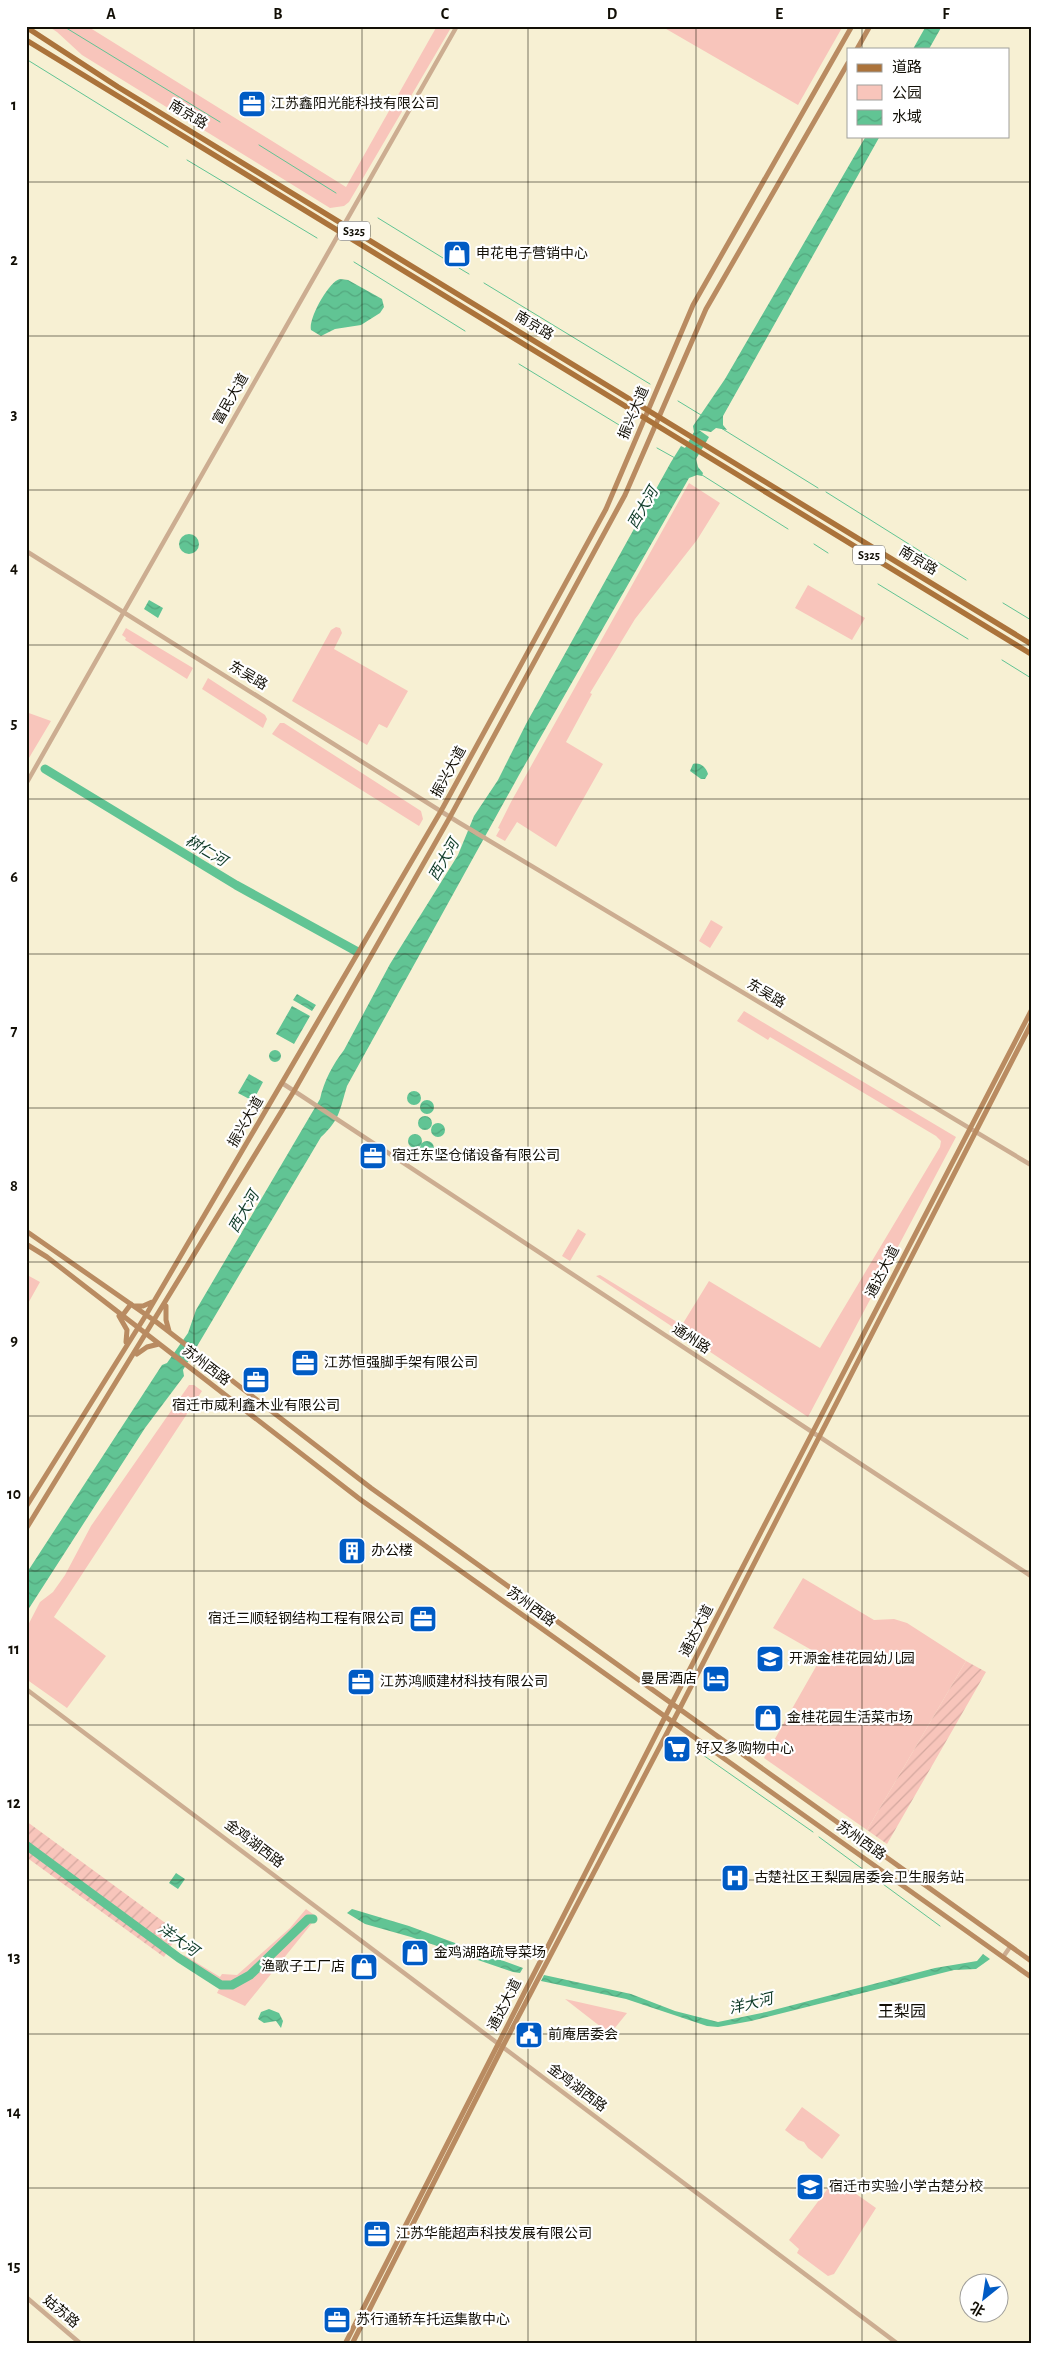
<svg xmlns="http://www.w3.org/2000/svg" width="1057" height="2370" viewBox="0 0 1057 2370" font-family="'Alegreya Sans','Noto Sans SC',sans-serif">
<style>
.green{fill:#f8c5bb}
.garden{fill:url(#garden-furrows)}
.water{fill:url(#water-waves)}
.lines{fill:none;stroke-linecap:round;stroke-linejoin:round}
.stream{stroke:#61c494;stroke-width:1}
.river{stroke:#61c494;stroke-width:9}
.tertiary{stroke:#ccad91;stroke-width:4.5}
.secondary{stroke:#b98b61;stroke-width:5}
.primary{stroke:#ab733b;stroke-width:5.5}
.grid{fill:none;stroke:#120f06;stroke-width:1;stroke-opacity:0.55}
.labels{text-anchor:middle;dominant-baseline:central;stroke-width:4.5;stroke-linejoin:round;paint-order:stroke}
.shield{fill:#fff;stroke:#595751;stroke-width:1}
.shield-label{font-size:12px;font-weight:bold;fill:#120f06}
.poi-label{font-size:14px;fill:#120f06;stroke:#fff;text-anchor:start}
.street-label{font-size:14px;fill:#120f06;stroke:#fff}
.water-label{font-size:15px;font-style:italic;fill:#0e3a27;stroke:#fff}
.quarter-label{font-size:16px;fill:#120f06;stroke:#fff}
.neatline{fill:none;stroke:#120f06;stroke-width:2}
.grid-label{font-size:16px;text-anchor:middle;font-weight:bold;fill:#120f06}
</style>
<defs>
<pattern id="garden-furrows" width="10" height="10" patternUnits="userSpaceOnUse" patternTransform="scale(1.25)"><rect width="10" height="10" fill="#f8c5bb"/><path d="M-1 1l2-2M0 10L10 0M9 11l2-2" fill="none" stroke="#d4a89f"/></pattern>
<pattern id="water-waves" width="16" height="10" patternUnits="userSpaceOnUse" patternTransform="scale(1.25)"><rect width="16" height="10" fill="#61c494"/><path d="M0 5q4-4 8 0t8 0" fill="none" stroke="#53a77e"/></pattern>
</defs>
<rect width="100%" height="100%" fill="#f7f0d3"/>
<path class="green" d="M48 26H87L346 187 437 26H452L349 202 344 206 330 208 82 55 57 32Z
M661 26H843L798 105Z
M689 483 720 503 697 540 635 619 590 693 592 694 566 742 603 764 556 847 517 822 505 841 496 836 500 829 498 828 511 802Z
M808 585 865 618 852 640 795 608Z
M336 627 340 628 342 633 334 649 408 691 387 728 379 724 367 745 292 701 331 630Z
M126 628 193 668 187 679 125 640 126 638 122 635Z
M208 678 265 715 267 719 263 728 202 689Z
M26 712 51 721 26 763Z
M280 723H284L421 811 423 819 419 826 272 734Z
M711 920 723 927 710 948 699 941Z
M744 1011 956 1137 808 1417 596 1276 600 1275 682 1325 709 1281 820 1348 940 1147 941 1141 936 1136 770 1037 768 1040 737 1021Z
M578 1229 586 1234 570 1261 562 1256Z
M29 1276 40 1282 26 1307V1281Z
M189 1385H194L202 1391 54 1617 106 1656 67 1708 26 1679V1629L40 1602 53 1592 65 1575 91 1526Z
M803 1578 874 1620 894 1619 907 1623 966 1661 867 1830 764 1758 822 1656 773 1628Z
M306 1909 317 1917 245 2006 217 1993 220 1987 180 1962 184 1955 220 1977 222 1974 237 1975 290 1928Z
M565 1999 627 2013 610 2034Z
M802 2107 840 2135 822 2159 808 2148 804 2142 798 2140 785 2130Z
M835 2179 876 2208 834 2274 828 2276 797 2253 799 2249 789 2240Z"/>
<path class="garden" d="M966 1661 986 1672 887 1844 867 1830Z
M26 1821 179 1933 164 1957 26 1857Z"/>
<path class="water" d="M926 26H942L929 49H913Z
M866 136H880L723 416V425L727 430 716 428 711 432 699 430 709 437 696 459 698 467 703 473 702 476 697 475 689 478 519 775 347 1086C340 1109 340 1120 321 1137L183 1370 184 1376 145 1428 26 1613V1574L162 1365 167 1363 188 1333 196 1310 320 1099C324 1081 333 1064 344 1050L390 964 458 855 474 816 498 780 526 724 671 462 681 446 685 448 694 432 693 426 725 379Z
M340 279 348 280 382 299 384 307 380 313 361 325 335 329 321 336 311 330C308 319 329 281 340 279Z
M179 544a10 10 0 1 1 20 0a10 10 0 1 1-20 0Z
M149 600 163 608 158 618 144 609Z
M693 764C700 762 706 767 708 774L705 779H701L690 771Z
M297 994 316 1005 312 1011 293 1000Z
M292 1006 310 1016 294 1044 276 1034Z
M269 1056a6 6 0 1 1 12 0a6 6 0 1 1-12 0Z
M249 1074 263 1082 253 1101 238 1093Z
M407 1098a7 7 0 1 1 14 0a7 7 0 1 1-14 0Z
M420 1107a7 7 0 1 1 14 0a7 7 0 1 1-14 0Z
M418 1123a7 7 0 1 1 14 0a7 7 0 1 1-14 0Z
M431 1130a7 7 0 1 1 14 0a7 7 0 1 1-14 0Z
M408 1141a7 7 0 1 1 14 0a7 7 0 1 1-14 0Z
M420 1148a7 7 0 1 1 14 0a7 7 0 1 1-14 0Z
M176 1873 185 1879 178 1889 169 1883Z
M352 1909 409 1926 523 1968 520 1973 513 1972 411 1937 365 1924 347 1913Z
M983 1954 990 1959 976 1969 954 1970 751 2021 718 2027 707 2026 626 1999 541 1981 544 1975 631 1994 675 2011 718 2022 766 2012 935 1968 977 1961Z
M269 2009 279 2013 283 2021 281 2028 276 2021 264 2023 258 2019 261 2012Z"/>
<g class="lines">
<path class="stream" d="M63 26 220 122
M26 59 168 147
M259 145 336 193
M187 160 317 238
M378 218 443 258
M354 262 465 331
M459 268 469 274
M484 283 650 384
M519 364 629 431
M678 401 701 415
M721 428 818 488
M657 448 675 458
M702 475 788 529
M826 492 966 580
M814 544 828 553
M878 584 968 639
M1003 603 1031 620
M1002 660 1031 678
M703 1755 813 1832
M819 1837 940 1926"/>
<path class="river" d="M45 769 236 885 356 951
M26 1845 179 1958 221 1985H232L250 1975 308 1919H313"/>
<path class="tertiary" d="M26 551 458 822 1031 1165
M26 784 457 26
M282 1083 1031 1576
M26 1689 898 2344
M1003 1957 1010 1947
M26 2297 81 2344"/>
<path class="secondary" d="M857 49 870 26
M26 1231 155 1321 371 1488 1031 1961
M26 1244 47 1257 361 1500 1031 1977
M134 1306H143L152 1302
M166 1306V1320L169 1331
M119 1316 127 1330 126 1342
M122 1316 131 1304
M137 1354 147 1347 159 1344
M26 1507 146 1315 441 811 606 509 693 305 852 26
M26 1529 294 1091 450 817 625 495 706 309 848 63
M345 2344 665 1717 1031 1011
M352 2344 503 2046 679 1710 1031 1024"/>
<path class="primary" d="M26 27 118 87 1031 644
M26 40 1031 654"/>
</g>
<path class="grid" d="M194 26V2344M362 26V2344M528 26V2344M696 26V2344M862 26V49M862 136V2344M26 182H1031M26 336H1031M26 490H1031M26 645H1031M26 799H1031M26 954H1031M26 1108H1031M26 1262H1031M26 1416H1031M26 1571H1031M26 1725H1031M26 1880H1031M26 2034H1031M26 2188H1031"/>
<defs>
<symbol id="office-square" viewBox="-11 -11 22 22"><rect x="-9" y="-9" width="18" height="18" rx="4" fill="#005bc4" stroke="#fff"/><path d="M-6-3h4V-5.5h4V-3h4V5H-6ZM-1-4.5V-3h2v-1.5ZM-6 0V1H6V0Z" fill="#fff"/></symbol>
<symbol id="shop-square" viewBox="-11 -11 22 22"><rect x="-9" y="-9" width="18" height="18" rx="4" fill="#005bc4" stroke="#fff"/><path d="M-5-2.5h2.3a2.7 3.5 0 0 1 5.4 0H5L5.5 6h-11ZM-1.5-2.5h3a1.5 2.3 0 0 0-3 0Z" fill="#fff"/></symbol>
<symbol id="building-square" viewBox="-11 -11 22 22"><rect x="-9" y="-9" width="18" height="18" rx="4" fill="#005bc4" stroke="#fff"/><path d="M-4-6H4V6H1V3H-1V6H-4ZM-2.5-4.3h1.7v1.8h-1.7ZM.8-4.3h1.7v1.8H.8ZM-2.5-1h1.7V.8h-1.7ZM.8-1h1.7V.8H.8Z" fill="#fff"/></symbol>
<symbol id="school-square" viewBox="-11 -11 22 22"><rect x="-9" y="-9" width="18" height="18" rx="4" fill="#005bc4" stroke="#fff"/><path d="M0-5L7-2L0 1L-7-2ZM-4 1L0 2.5L4 1V4Q0 6-4 4Z" fill="#fff"/></symbol>
<symbol id="hotel-square" viewBox="-11 -11 22 22"><rect x="-9" y="-9" width="18" height="18" rx="4" fill="#005bc4" stroke="#fff"/><path d="M-6-4.5h1.5V1H6V5H4.5V3h-9V5H-6ZM-4 0a1.8 1.8 0 1 1 3.6 0ZM.5 0V-2.5h3Q6-2.5 6 0Z" fill="#fff"/></symbol>
<symbol id="supermarket-square" viewBox="-11 -11 22 22"><rect x="-9" y="-9" width="18" height="18" rx="4" fill="#005bc4" stroke="#fff"/><path d="M-6-5.5h2.5l.6 2H6L4.5 2H-2.5L-4.4-4H-6ZM-1.5 3.2a1.3 1.3 0 1 0 .1 0ZM3 3.2a1.3 1.3 0 1 0 .1 0Z" fill="#fff"/></symbol>
<symbol id="hospital-square" viewBox="-11 -11 22 22"><rect x="-9" y="-9" width="18" height="18" rx="4" fill="#005bc4" stroke="#fff"/><path d="M-5-5h3v3.5h4V-5h3V5h-3V1.5h-4V5h-3Z" fill="#fff"/></symbol>
<symbol id="civic-square" viewBox="-11 -11 22 22"><rect x="-9" y="-9" width="18" height="18" rx="4" fill="#005bc4" stroke="#fff"/><path d="M-.6-6.5H3V-4.5H.6V-3L4-1V1h2V6H-6V1h2V-1L-.6-3ZM-1.2 2.5V6h2.4V2.5Z" fill="#fff"/></symbol>
</defs>
<g fill-rule="evenodd">
<use href="#office-square" x="236" y="88" width="32" height="32"/>
<use href="#shop-square" x="441" y="238" width="32" height="32"/>
<use href="#office-square" x="357" y="1140" width="32" height="32"/>
<use href="#office-square" x="289" y="1347" width="32" height="32"/>
<use href="#office-square" x="240" y="1364" width="32" height="32"/>
<use href="#building-square" x="336" y="1535" width="32" height="32"/>
<use href="#office-square" x="407" y="1603" width="32" height="32"/>
<use href="#school-square" x="754" y="1643" width="32" height="32"/>
<use href="#hotel-square" x="700" y="1663" width="32" height="32"/>
<use href="#office-square" x="345" y="1666" width="32" height="32"/>
<use href="#shop-square" x="752" y="1702" width="32" height="32"/>
<use href="#supermarket-square" x="661" y="1733" width="32" height="32"/>
<use href="#hospital-square" x="719" y="1862" width="32" height="32"/>
<use href="#shop-square" x="399" y="1937" width="32" height="32"/>
<use href="#shop-square" x="348" y="1951" width="32" height="32"/>
<use href="#civic-square" x="513" y="2019" width="32" height="32"/>
<use href="#school-square" x="794" y="2171" width="32" height="32"/>
<use href="#office-square" x="361" y="2218" width="32" height="32"/>
<use href="#office-square" x="321" y="2304" width="32" height="32"/>
</g>
<g class="labels">
<g class="shield">
<rect x="338" y="221.5" width="32" height="19" rx="4"/>
<rect x="853" y="545.5" width="32" height="19" rx="4"/>
</g>
<g class="shield-label">
<text x="354" y="231">S325</text>
<text x="869" y="555">S325</text>
</g>
<g class="poi-label">
<text x="271" y="104">江苏鑫阳光能科技有限公司</text>
<text x="476" y="254">申花电子营销中心</text>
<text x="392" y="1156">宿迁东坚仓储设备有限公司</text>
<text x="324" y="1363">江苏恒强脚手架有限公司</text>
<text x="256" y="1406" text-anchor="middle">宿迁市威利鑫木业有限公司</text>
<text x="371" y="1551">办公楼</text>
<text x="404" y="1619" text-anchor="end">宿迁三顺轻钢结构工程有限公司</text>
<text x="789" y="1659">开源金桂花园幼儿园</text>
<text x="697" y="1679" text-anchor="end">曼居酒店</text>
<text x="380" y="1682">江苏鸿顺建材科技有限公司</text>
<text x="787" y="1718">金桂花园生活菜市场</text>
<text x="696" y="1749">好又多购物中心</text>
<text x="754" y="1878">古楚社区王梨园居委会卫生服务站</text>
<text x="434" y="1953">金鸡湖路疏导菜场</text>
<text x="345" y="1967" text-anchor="end">渔歌子工厂店</text>
<text x="548" y="2035">前庵居委会</text>
<text x="829" y="2187">宿迁市实验小学古楚分校</text>
<text x="396" y="2234">江苏华能超声科技发展有限公司</text>
<text x="356" y="2320">苏行通轿车托运集散中心</text>
</g>
<g class="street-label">
<text transform="translate(188 115) rotate(31)">南京路</text>
<text transform="translate(534 326) rotate(31)">南京路</text>
<text transform="translate(231 399) rotate(-60)">富民大道</text>
<text transform="translate(634 413) rotate(-67)">振兴大道</text>
<text transform="translate(918 561) rotate(31)">南京路</text>
<text transform="translate(248 676) rotate(31)">东吴路</text>
<text transform="translate(449 772) rotate(-61)">振兴大道</text>
<text transform="translate(766 994) rotate(31)">东吴路</text>
<text transform="translate(246 1122) rotate(-60)">振兴大道</text>
<text transform="translate(883 1272) rotate(-63)">通达大道</text>
<text transform="translate(691 1339) rotate(33)">通州路</text>
<text transform="translate(206 1366) rotate(37)">苏州西路</text>
<text transform="translate(531 1607) rotate(36)">苏州西路</text>
<text transform="translate(697 1631) rotate(-63)">通达大道</text>
<text transform="translate(861 1841) rotate(35)">苏州西路</text>
<text transform="translate(254 1844) rotate(37)">金鸡湖西路</text>
<text transform="translate(505 2005) rotate(-63)">通达大道</text>
<text transform="translate(577 2088) rotate(37)">金鸡湖西路</text>
<text transform="translate(61 2312) rotate(40)">姑苏路</text>
</g>
<g class="water-label">
<text transform="translate(643 508) rotate(-60)">西大河</text>
<text transform="translate(206 851) rotate(31)">树仁河</text>
<text transform="translate(444 860) rotate(-60)">西大河</text>
<text transform="translate(244 1212) rotate(-60)">西大河</text>
<text transform="translate(178 1940) rotate(35)">洋大河</text>
<text transform="translate(751 2004) rotate(-14)">洋大河</text>
</g>
<g class="quarter-label">
<text x="902" y="2012">王梨园</text>
</g>
</g>
<rect width="1057" height="2370" fill="none" stroke="#ffffff" stroke-width="55"/>
<rect x="847" y="48" width="162" height="90" fill="#ffffff" stroke="#a09f9b"/>
<rect x="857" y="64" width="25" height="8" fill="#ab733b" stroke="#a09f9b"/>
<text x="892" y="72" font-size="15" fill="#120f06">道路</text>
<rect x="857" y="85" width="25" height="15" fill="#f8c5bb" stroke="#a09f9b"/>
<text x="892" y="98" font-size="15" fill="#120f06">公园</text>
<rect x="857" y="110" width="25" height="15" fill="url(#water-waves)" stroke="#a09f9b"/>
<text x="892" y="122" font-size="15" fill="#120f06">水域</text>
<g transform="translate(984 2298) rotate(210)"><circle r="24" fill="#ffffff" stroke="#a09f9b"/>
<path d="M0-4L9 19L0 12L-9 19Z" fill="#005bc4"/>
<text y="-8" font-size="14" font-weight="bold" text-anchor="middle" fill="#120f06">北</text>
</g>
<rect x="28" y="28" width="1002" height="2314" class="neatline"/>
<g class="grid-label">
<text x="111" y="19">A</text>
<text x="278" y="19">B</text>
<text x="445" y="19">C</text>
<text x="612" y="19">D</text>
<text x="779" y="19">E</text>
<text x="946" y="19">F</text>
<text x="14" y="110">1</text>
<text x="14" y="265">2</text>
<text x="14" y="419">3</text>
<text x="14" y="573">4</text>
<text x="14" y="728">5</text>
<text x="14" y="882">6</text>
<text x="14" y="1036">7</text>
<text x="14" y="1191">8</text>
<text x="14" y="1345">9</text>
<text x="14" y="1499">10</text>
<text x="14" y="1654">11</text>
<text x="14" y="1808">12</text>
<text x="14" y="1962">13</text>
<text x="14" y="2117">14</text>
<text x="14" y="2271">15</text>
</g>
</svg>
